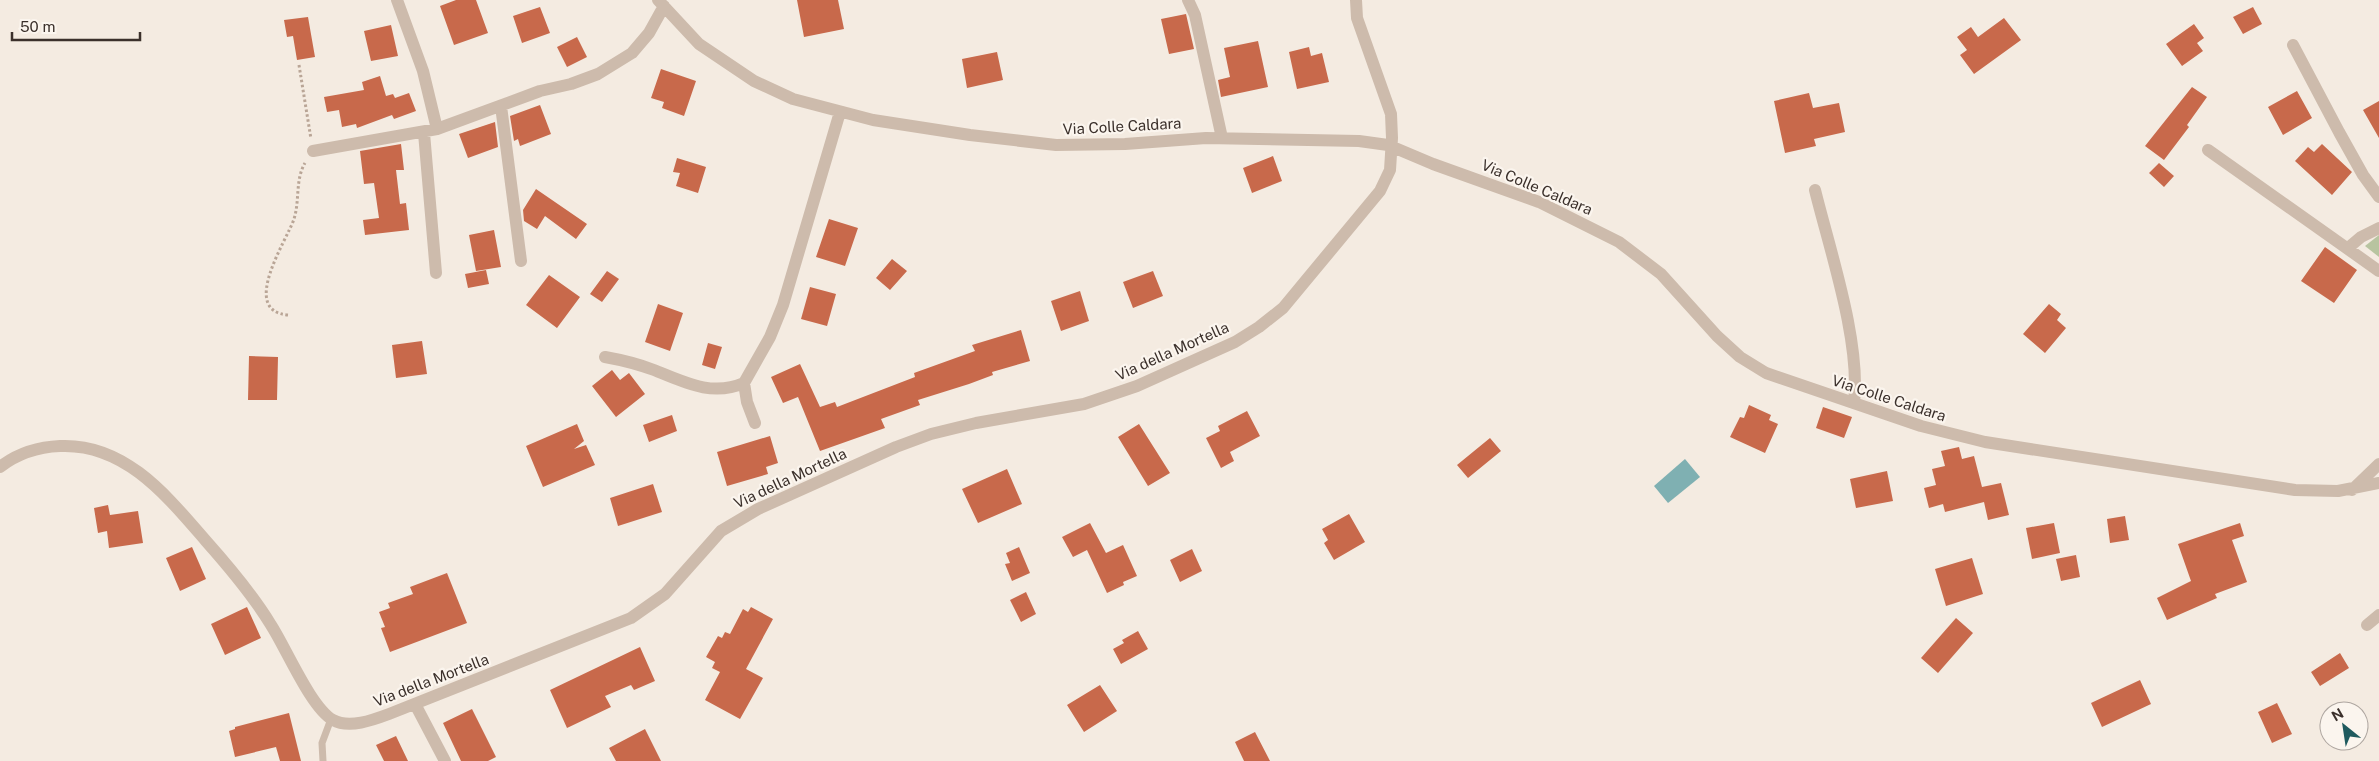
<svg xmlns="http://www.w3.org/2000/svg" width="2379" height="761" viewBox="0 0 2379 761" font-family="'Public Sans',sans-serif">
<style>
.green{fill:#b8c4a0}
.water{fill:#7fb0b2}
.building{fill:#c8694b}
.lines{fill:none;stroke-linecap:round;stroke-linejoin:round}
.path{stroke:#b9a596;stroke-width:3;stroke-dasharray:2.5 2.5;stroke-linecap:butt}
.service{stroke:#cdbbac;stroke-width:7}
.minor{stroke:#cdbbac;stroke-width:12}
.labels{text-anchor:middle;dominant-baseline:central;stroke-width:4.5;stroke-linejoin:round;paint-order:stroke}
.street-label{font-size:15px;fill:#3b302b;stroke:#fbf5ee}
</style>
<rect width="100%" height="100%" fill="#f4ebe1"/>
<path class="green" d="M2379 235V257L2365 246Z"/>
<path class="water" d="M1685 459 1700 477 1668 503 1654 486Z"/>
<path class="building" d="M456 0H476L488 33 454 45 440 6Z
M797 0H838L844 29 804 37Z
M540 7 550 33 522 43 513 16Z
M2253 7 2262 24 2243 34 2233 17Z
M1186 14 1194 49 1169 54 1161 19Z
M308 17 315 57 297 60 293 36 287 37 284 20Z
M2004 18 2021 40 1974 74 1960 55 1967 50 1957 37 1971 27 1978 37Z
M2194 24 2204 38 2197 43 2203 51 2182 66 2166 44Z
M391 25 398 56 371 61 364 31Z
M577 37 587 57 567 67 557 47Z
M1258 41 1268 87 1221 97 1218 80 1230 77 1224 48Z
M1309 47 1311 56 1322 53 1329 82 1297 89 1289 52Z
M997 52 1003 80 967 88 962 59Z
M661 69 696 81 684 116 662 108 664 102 651 98Z
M380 76 386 96 393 94 395 98 409 93 416 111 394 119 392 115 357 128 356 124 342 127 339 110 327 112 324 97 364 90 362 82Z
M2192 87 2207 97 2187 125 2189 127 2164 160 2145 146Z
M2297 91 2312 118 2283 135 2268 107Z
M1809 93 1813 108 1839 103 1845 132 1814 139 1816 146 1785 153 1774 101Z
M2379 101V138L2363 110Z
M540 105 551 134 520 146 518 139 514 141 510 116Z
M495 122 498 147 468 158 459 134Z
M401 144 404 170H396L400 204 406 203 409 230 365 235 363 220 379 218 374 183 364 184 360 151Z
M2322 144 2352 172 2332 195 2295 161 2308 147 2314 152Z
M1273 156 1282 181 1252 193 1243 168Z
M677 158 706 167 698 193 676 186 680 173 673 172Z
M2159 163 2174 176 2164 187 2149 173Z
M536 189 587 224 576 239 545 216 537 229 524 221 523 210Z
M829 219 858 228 845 266 816 257Z
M494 230 501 267 476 271 469 235Z
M2325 247 2357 270 2334 303 2301 281Z
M892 259 907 271 890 290 876 278Z
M486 270 489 284 468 288 465 274Z
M607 271 619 279 602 302 590 294Z
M1153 271 1163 296 1133 308 1123 282Z
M549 275 580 297 557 328 526 305Z
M810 287 836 294 827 326 801 319Z
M1080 291 1089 321 1061 331 1051 301Z
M658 304 683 313 670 351 645 342Z
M2049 304 2061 314 2057 320 2066 328 2045 353 2023 334Z
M1021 330 1030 361 992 372 993 375 969 384 918 400 920 405 881 419 885 428 820 451 798 397 783 403 771 377 800 364 820 407 835 402 837 407 915 377 914 373 975 351 972 345Z
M422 341 427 374 396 378 392 345Z
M708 343 722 347 715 369 702 365Z
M249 356 278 357 277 400H248Z
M612 370 620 380 629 373 645 394 616 417 592 386Z
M1749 405 1771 415 1769 420 1778 424 1765 453 1730 437 1740 417 1744 418Z
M1823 407 1852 417 1844 438 1816 428Z
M1247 411 1260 436 1230 452 1234 461 1221 468 1206 438 1220 431 1218 426Z
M672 415 677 431 649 442 643 425Z
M577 424 584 441 574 449 586 445 595 465 543 487 526 446Z
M1139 424 1170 473 1148 486 1118 437Z
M770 436 778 463 766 467 768 474 727 486 717 452Z
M1490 438 1501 451 1468 478 1457 465Z
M1959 447 1962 459 1974 456 1982 487 2001 483 2009 515 1988 520 1984 502 1945 512 1943 504 1929 508 1924 488 1936 485 1932 469 1945 466 1941 451Z
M1007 469 1022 504 978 523 962 489Z
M1887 471 1893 501 1856 508 1850 479Z
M653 484 662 512 618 526 610 498Z
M108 505 110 515 138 511 143 543 109 548 107 531 98 533 94 508Z
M1349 514 1365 542 1334 560 1324 543 1328 540 1322 529Z
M2125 516 2129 540 2110 543 2107 519Z
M1090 523 1106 553 1123 545 1137 576 1123 582 1124 585 1107 593 1087 550 1073 557 1062 537Z
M2054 523 2060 553 2032 559 2026 528Z
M2240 523 2244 536 2232 540 2247 582 2215 594 2217 598 2167 620 2157 598 2191 581 2178 544Z
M192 547 206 579 180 591 166 558Z
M1019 547 1030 573 1012 581 1005 564 1010 563 1006 553Z
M1192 549 1202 571 1180 582 1170 560Z
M2076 555 2080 577 2061 581 2056 559Z
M1972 558 1983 594 1946 606 1935 569Z
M447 573 467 623 390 652 381 628 385 627 379 612 390 608 388 603 413 594 410 587Z
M1026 592 1036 614 1021 622 1010 600Z
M247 607 261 638 225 655 211 624Z
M751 607 773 619 746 669 763 678 740 719 705 700 720 672 712 668 715 662 706 657 718 636 722 638 725 632 730 634 743 609 748 612Z
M1956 618 1973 633 1938 673 1921 658Z
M1138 631 1148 649 1121 664 1113 649 1124 643 1122 640Z
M640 647 655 681 634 690 631 685 605 696 611 707 567 728 550 690Z
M2340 653 2349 668 2320 686 2311 672Z
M2140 680 2151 704 2102 727 2091 703Z
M1100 685 1117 711 1084 732 1067 705Z
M2277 703 2292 734 2272 743 2258 712Z
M472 709 496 757 488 761H461L443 723Z
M289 713 301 761H280L276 747 235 757 229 731 235 729V727Z
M645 729 661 761H616L609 748Z
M1255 732 1270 761H1244L1235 742Z
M396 736 408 761H384L376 745Z"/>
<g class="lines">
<path class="path" d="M299 65 311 139
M288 315C239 311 287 240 294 219 300 200 295 180 305 163"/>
<path class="service" d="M323 761 322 743 331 719"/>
<path class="minor" d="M397 0 423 71 437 129
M658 0 699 44 754 81 793 99 873 120 970 135 1056 145 1125 144 1206 138 1359 141 1388 145 1433 164 1539 202 1619 242 1661 274 1717 336 1740 357 1766 373 1921 426 1985 442 2295 490 2338 491 2379 483
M1188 0 1195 15 1222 138
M2293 45 2339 132 2363 175 2379 197
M501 106 521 261
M424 133 436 273
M2208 150 2379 271
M313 151 437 129 540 91 571 84 598 74 632 53 649 33 664 6
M1815 190C1830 251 1861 342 1854 403
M2348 248 2361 237 2379 228
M605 357C622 360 638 364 654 370 684 382 712 397 744 383
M755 423 747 402 744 383 770 337 783 305 840 112
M0 467C18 453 37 447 60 446 125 443 167 496 206 541 230 568 253 595 271 625 286 648 311 708 333 720 349 729 373 720 389 714L631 618 665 594 721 531 758 509 896 447 931 434 976 423 1084 404 1137 386 1235 342 1259 327 1283 308 1380 191 1390 170 1392 138 1391 114 1357 18 1356 0
M2352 490 2379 464
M2367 625 2379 615
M415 704 445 761"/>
</g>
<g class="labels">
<g class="street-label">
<text transform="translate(1122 126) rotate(-3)">Via Colle Caldara</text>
<text transform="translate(1537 187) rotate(23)">Via Colle Caldara</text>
<text transform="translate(1172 351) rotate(-24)">Via della Mortella</text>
<text transform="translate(1889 398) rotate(18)">Via Colle Caldara</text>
<text transform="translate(790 478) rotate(-25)">Via della Mortella</text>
<text transform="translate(431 680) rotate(-21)">Via della Mortella</text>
</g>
</g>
<g transform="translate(2344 726) rotate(330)"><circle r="24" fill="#fbf5ee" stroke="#aea6a0"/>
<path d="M0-4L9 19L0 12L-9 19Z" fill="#1f5a5e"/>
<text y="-8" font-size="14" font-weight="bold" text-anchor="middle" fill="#3b302b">N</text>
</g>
<path d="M12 32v8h128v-8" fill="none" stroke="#3b302b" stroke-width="2.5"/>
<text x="20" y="32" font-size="15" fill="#3b302b" stroke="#fbf5ee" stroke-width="4" paint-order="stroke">50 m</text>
</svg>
